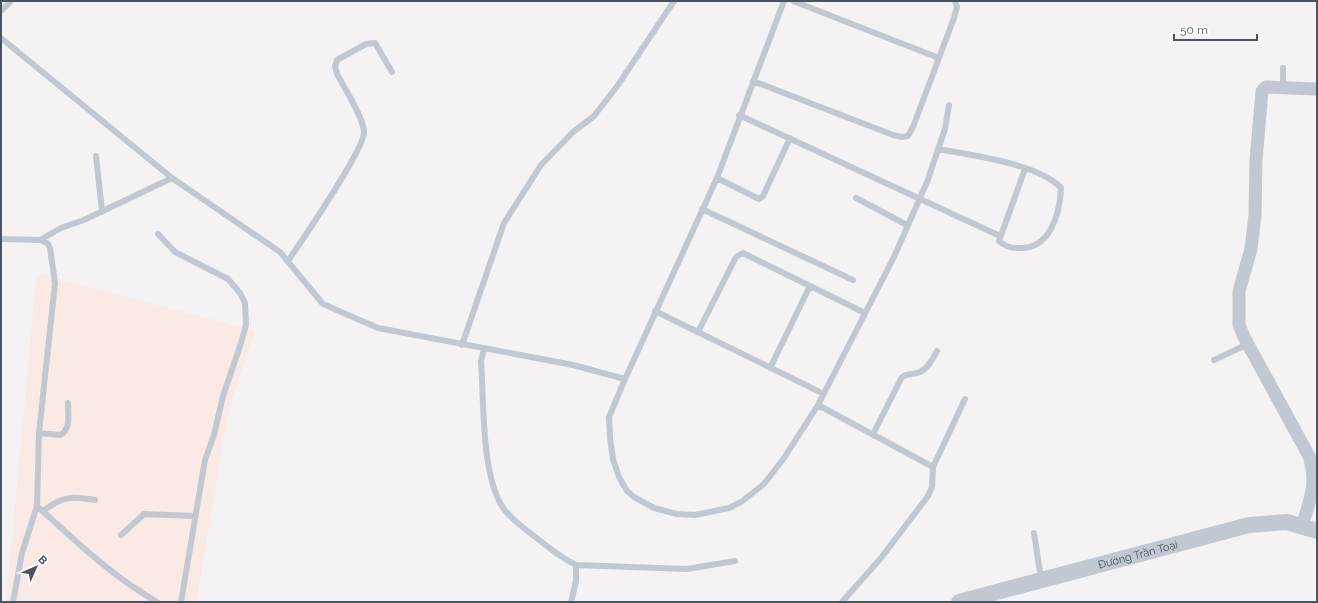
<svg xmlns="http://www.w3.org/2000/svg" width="1318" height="603" viewBox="0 0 1318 603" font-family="Raleway,sans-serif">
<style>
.medical{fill:#fbe9e5}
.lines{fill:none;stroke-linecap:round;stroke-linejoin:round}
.service{stroke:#c1c8d1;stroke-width:6}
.minor{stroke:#c1c8d1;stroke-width:13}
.tertiary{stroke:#c1c8d1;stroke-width:16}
.labels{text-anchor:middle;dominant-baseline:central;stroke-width:3;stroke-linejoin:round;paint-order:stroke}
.street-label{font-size:11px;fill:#4a5460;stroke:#fff}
</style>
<rect width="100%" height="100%" fill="#f4f2f2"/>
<path class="medical" d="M37 273 255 331 229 409 196 602H6Z"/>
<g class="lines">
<path class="service" d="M793 1 939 58
M1 11 11 1
M1 38 172 178 280 252 323 304 378 328 573 365 625 379 717 178 784 1
M1283 68V87
M753 81 893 135 902 137 908 136 913 127 954 18 957 7 955 1
M739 115 1000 236
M938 149C970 155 1040 164 1061 188 1060 214 1050 250 1018 248 1011 248 1004 246 999 241L1025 169
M96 156 102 211
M717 178 759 199 763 196 790 138
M856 198 907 225
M702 209 853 280
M158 234 175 252 228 279 240 293 245 303 246 325 241 343 223 396 214 435 205 460 181 602
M1 239 40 240 61 228 84 220 172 178
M288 261C301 242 365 148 364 132 364 119 344 87 337 74L335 66 337 60 366 44 375 43 392 72
M655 311 824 394
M698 332 736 257 743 253 865 313
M462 345 504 223 541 165 573 132 594 116 618 85 674 1
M484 349 481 361C484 400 481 478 504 509 513 521 526 530 538 539 550 549 562 558 576 565V581L571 602
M1214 360 1248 344
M770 368 810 286
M625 379 609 417 610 438 613 459 619 477 627 491 634 497 654 508 677 514 695 515 729 508 741 502 764 484 784 458 818 405 894 257 927 182 945 129 949 105
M818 405 933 467 932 487 928 496 881 558 842 602
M39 433 61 435C71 427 68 415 68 403
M873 434 902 377C910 372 913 375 920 372 928 369 933 358 937 351
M933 467 965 399
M37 506C77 542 110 575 157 602
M43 511C63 496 71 496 95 500
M1034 533 1041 579
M121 535 144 514 195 516
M576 565 687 569 735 561
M13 602 22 553 37 506 39 433 55 283 50 248 47 243 40 240"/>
<path class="minor" d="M1302 526C1310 499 1318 484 1309 456L1244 337 1239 325V291L1251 249 1255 215 1256 160 1262 91 1266 87 1317 89"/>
<path class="tertiary" id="s1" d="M959 602 1249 525 1287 522 1317 531"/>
</g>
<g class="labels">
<g class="street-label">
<text stroke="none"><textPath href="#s1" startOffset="185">Đường Trần Toại</textPath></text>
</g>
</g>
<rect width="1318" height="603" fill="none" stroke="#4a5460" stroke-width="4"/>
<g transform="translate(36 567) rotate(45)" stroke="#ffffff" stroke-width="3" paint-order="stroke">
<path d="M0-3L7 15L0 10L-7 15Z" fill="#4a5460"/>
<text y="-6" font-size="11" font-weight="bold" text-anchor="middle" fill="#4a5460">B</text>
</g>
<path d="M1174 34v6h83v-6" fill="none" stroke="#4a5460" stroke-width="2"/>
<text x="1180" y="34" font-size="12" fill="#4a5460" stroke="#ffffff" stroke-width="3" paint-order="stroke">50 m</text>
</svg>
